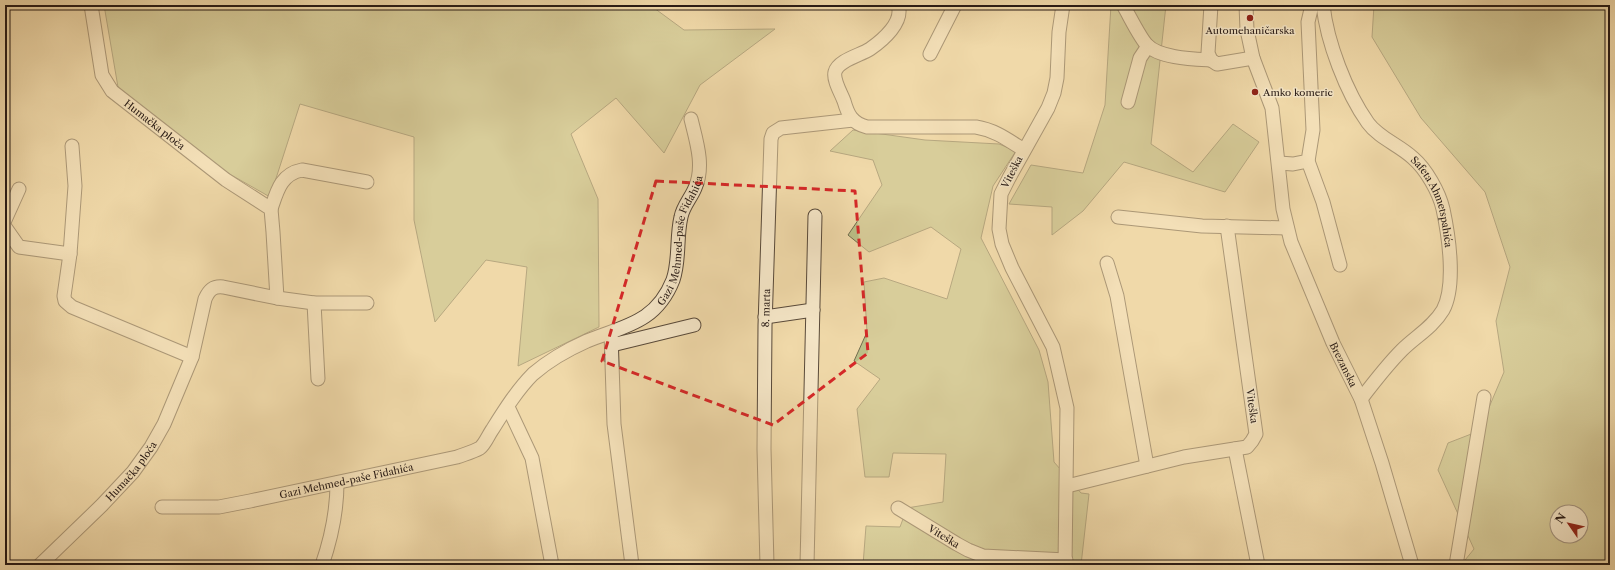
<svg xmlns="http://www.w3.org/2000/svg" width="1615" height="570" viewBox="0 0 1615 570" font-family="'Libre Caslon Text',serif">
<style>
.green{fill:#bbbf87;stroke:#716c4e;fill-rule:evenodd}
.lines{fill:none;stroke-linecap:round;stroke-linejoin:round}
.minor-casing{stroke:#594a3a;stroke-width:15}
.minor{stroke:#f5e6c7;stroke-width:13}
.marked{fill:none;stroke:#d62828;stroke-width:3;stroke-dasharray:8 5;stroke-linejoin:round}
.poi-dot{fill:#8f2418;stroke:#f5e6c7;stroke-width:1.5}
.labels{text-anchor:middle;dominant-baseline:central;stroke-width:3;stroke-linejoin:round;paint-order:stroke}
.poi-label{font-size:10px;fill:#271a15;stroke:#f5e6c7}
.street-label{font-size:10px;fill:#271a15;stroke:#f5e6c7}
</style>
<rect width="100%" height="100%" fill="#f0d9a9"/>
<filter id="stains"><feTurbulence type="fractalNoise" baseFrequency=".005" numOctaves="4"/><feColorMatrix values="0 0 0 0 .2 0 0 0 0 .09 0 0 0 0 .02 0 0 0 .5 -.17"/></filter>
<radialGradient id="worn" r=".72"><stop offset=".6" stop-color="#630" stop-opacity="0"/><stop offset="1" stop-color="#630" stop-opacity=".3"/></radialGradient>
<path class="green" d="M104 5H650L684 30 775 29 700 85 664 153 616 98 571 134 598 199 599 327 518 366 527 267 486 260 435 322 414 220V137L300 104 270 197 205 160 119 93Z
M1111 5H1166L1151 144 1193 172 1233 124 1259 142 1225 192 1124 162 1083 211 1052 235V207L1009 204 1031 165 1083 173 1105 105Z
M1374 5H1610V565H1461L1474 549 1438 470 1448 443 1479 431 1504 372 1496 321 1510 267 1485 192 1421 118 1372 37ZM1557 512H1581V536H1557Z
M853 130 925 140 999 144 1016 151 993 186 981 238 1039 350 1048 382 1054 462 1081 493 1089 494 1081 565H863L866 526 900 527 907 508 943 502 946 454 893 453 889 477H865L857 409 880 379 854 361 867 332 864 282 884 278 947 299 961 249 931 227 869 252 848 235 882 185 873 160 830 151Z"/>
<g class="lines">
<defs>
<g id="minor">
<path id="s1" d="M91 5 102 75 112 91 226 180 271 209 273 232 277 298"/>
<path d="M898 5C904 22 883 40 870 49 861 55 838 60 835 72 833 80 841 93 844 101 848 115 852 123 867 127H976C995 130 1008 140 1024 150"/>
<path d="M1063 5 1059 32 1057 78 1054 93 1048 108 1009 178 1001 194 999 229 1002 244 1012 268 1053 347 1067 408 1065 565"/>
<path d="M1123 5C1129 15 1140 38 1147 45 1159 58 1194 59 1211 60"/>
<path d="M1211 5 1208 53 1211 60 1217 64 1253 58"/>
<path id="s2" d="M1246 5 1247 30 1253 58 1272 108 1283 209 1291 242 1333 343 1361 399 1382 463 1412 565"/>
<path id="s3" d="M1323 5C1327 42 1346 92 1368 123 1379 138 1399 145 1413 158 1426 169 1439 192 1443 209 1449 237 1456 286 1443 310 1433 327 1415 337 1402 350 1387 365 1374 382 1361 399"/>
<path d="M930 54 955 5"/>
<path d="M1128 102 1140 58 1148 46"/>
<path d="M72 146 75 186 70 254 64 296 65 301 72 307 192 357"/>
<path d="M1308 161 1323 202 1340 265"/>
<path d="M1279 163 1293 164 1308 161 1313 130 1308 22 1312 5"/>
<path d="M271 209C277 191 281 174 302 170L367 182"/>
<path d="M1118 217 1202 226 1287 228"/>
<path d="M5 220 19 189"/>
<path d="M5 227 19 247 70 254"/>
<path d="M1107 263 1117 296 1147 466"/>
<path d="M314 303 318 379"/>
<path d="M765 317 813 310"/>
<path d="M611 333 614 424 632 565"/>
<path d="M612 345 694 325"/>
<path d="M508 407 532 458 552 565"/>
<path d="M1235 449 1258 565"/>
<path d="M1067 486 1184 457 1247 447 1252 441 1256 434 1227 226"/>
<path id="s4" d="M162 507H219L250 501 457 457C465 454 473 452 480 448 485 444 488 436 492 430 504 411 517 390 533 374 548 361 569 349 587 341 624 326 656 323 673 280 680 260 676 238 681 217 683 206 691 198 695 188 705 166 696 140 691 119"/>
<path id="s5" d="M898 508 957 544 968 550 983 556 1066 560"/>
<path id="s6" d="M40 565 102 505 133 472 151 447 164 424 192 357 205 299C209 290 213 286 223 287L277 298 314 303H367"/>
<path d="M322 565C331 539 337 511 337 483"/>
<path id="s7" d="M767 565 764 449 765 326 771 139 773 133 781 128 853 120"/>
<path d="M807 565 815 216"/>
<path d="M1456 565 1484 397"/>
</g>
</defs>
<use href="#minor" class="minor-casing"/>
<use href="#minor" class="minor"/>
</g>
<path d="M0 0H1615V570H0ZM656 181 855 191 868 353 773 425 602 361Z" fill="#f0d9a9" fill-opacity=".55" fill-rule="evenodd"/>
<path class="marked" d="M656 181 855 191 868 353 773 425 602 361Z"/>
<g class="poi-dot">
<circle cx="1250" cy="18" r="4"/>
<circle cx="1255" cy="92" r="4"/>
</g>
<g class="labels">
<g class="poi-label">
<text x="1250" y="30">Automehaničarska</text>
<text x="1263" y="92" text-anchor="start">Amko komeric</text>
</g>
<g class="street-label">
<text stroke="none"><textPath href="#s1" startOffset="144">Humačka ploča</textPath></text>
<text transform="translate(1012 172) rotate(-63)">Viteška</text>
<text stroke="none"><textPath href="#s3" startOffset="234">Safeta Ahmetspahića</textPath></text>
<text stroke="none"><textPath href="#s4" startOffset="630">Gazi Mehmed-paše Fidahića</textPath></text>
<text stroke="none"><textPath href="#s7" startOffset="257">8. marta</textPath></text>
<text stroke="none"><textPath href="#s2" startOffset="376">Brezanska</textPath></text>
<text transform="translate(1252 406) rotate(82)">Viteška</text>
<text stroke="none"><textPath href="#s6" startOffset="131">Humačka ploča</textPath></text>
<text stroke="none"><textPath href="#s4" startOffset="187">Gazi Mehmed-paše Fidahića</textPath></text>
<text stroke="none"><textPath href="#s5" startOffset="54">Viteška</textPath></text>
</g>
</g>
<rect width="1615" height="570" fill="none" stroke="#f0d9a9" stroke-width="20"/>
<rect x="6" y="6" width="1603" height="558" fill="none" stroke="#271a15" stroke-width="2"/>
<rect x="10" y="10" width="1595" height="550" fill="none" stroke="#271a15"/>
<g transform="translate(1569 524) rotate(304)"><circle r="19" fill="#f5e6c7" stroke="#a39480"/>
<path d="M0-3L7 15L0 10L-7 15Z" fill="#8f2418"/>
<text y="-6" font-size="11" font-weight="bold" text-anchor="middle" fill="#271a15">N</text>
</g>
<rect width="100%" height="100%" filter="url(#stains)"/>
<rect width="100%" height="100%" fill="url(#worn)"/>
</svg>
